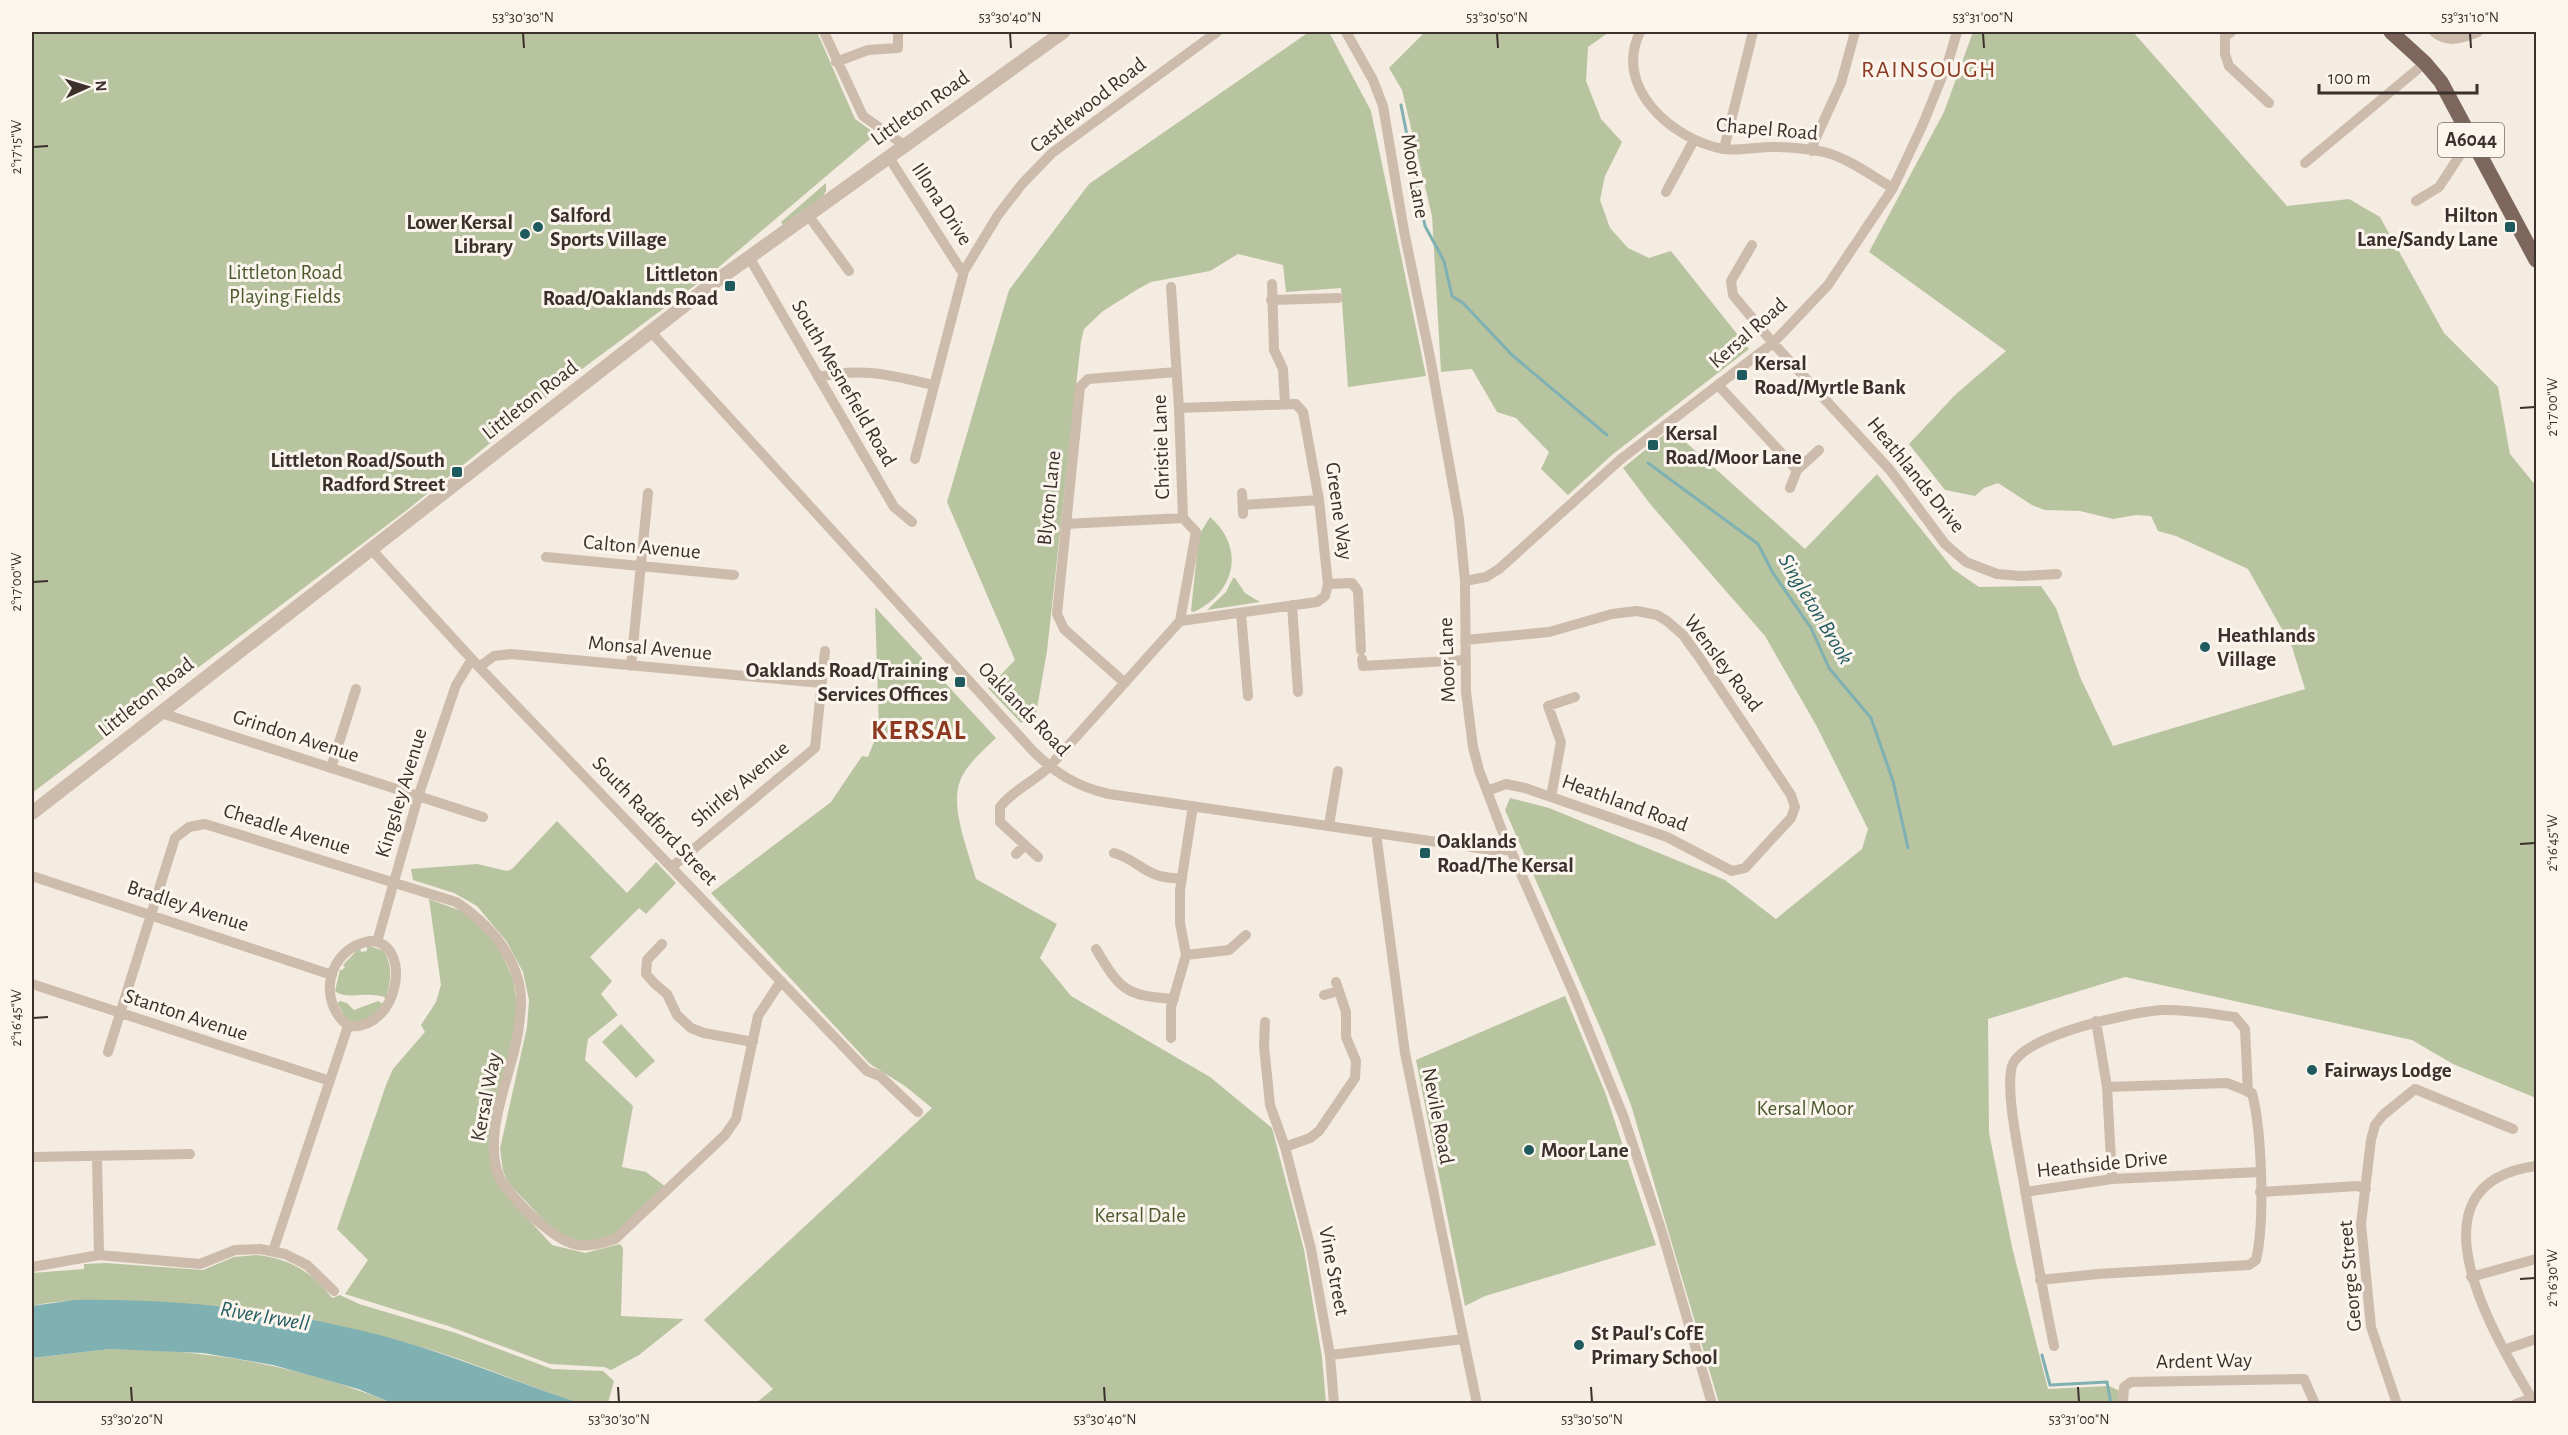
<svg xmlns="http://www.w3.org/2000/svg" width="2568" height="1435" viewBox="0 0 2568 1435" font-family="'Alegreya Sans',sans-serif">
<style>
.green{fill:#b8c4a0}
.water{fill:#7fb0b2}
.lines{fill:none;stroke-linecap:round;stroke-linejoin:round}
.stream{stroke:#7fb0b2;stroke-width:3}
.minor{stroke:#cdbbac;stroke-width:10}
.tertiary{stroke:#cdbbac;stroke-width:14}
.primary{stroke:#7d675c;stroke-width:15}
.ticks{fill:none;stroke:#3b302b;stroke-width:2}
.poi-dot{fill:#1f5a5e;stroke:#fbf5ee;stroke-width:2}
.labels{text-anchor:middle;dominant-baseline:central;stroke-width:6;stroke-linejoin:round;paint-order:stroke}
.shield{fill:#fbf5ee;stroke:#756b66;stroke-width:1.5}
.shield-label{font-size:20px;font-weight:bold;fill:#3b302b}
.street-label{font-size:21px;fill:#3b302b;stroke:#fbf5ee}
.poi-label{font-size:21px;font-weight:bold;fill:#3b302b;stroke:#fbf5ee;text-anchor:start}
.park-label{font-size:21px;fill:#4a5a2e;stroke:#fbf5ee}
.water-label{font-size:22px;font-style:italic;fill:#1f5a5e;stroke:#fbf5ee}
.quarter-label{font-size:24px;letter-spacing:1.5px;fill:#8c3b22;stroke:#fbf5ee}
.district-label{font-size:27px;font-weight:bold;letter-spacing:1.5px;fill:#8c3b22;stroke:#fbf5ee}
.neatline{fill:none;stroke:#3b302b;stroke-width:2}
.ticks-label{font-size:15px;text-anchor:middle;fill:#3b302b}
</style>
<rect width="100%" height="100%" fill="#f4ebe1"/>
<path class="green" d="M32 32H817L855 119 876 134 713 272 586 366 407 510 32 793Z
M1309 32H1329L1371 111 1426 376 1348 387 1341 288 1286 292 1283 265 1238 254 1210 271 1151 282 1138 289 1103 311 1084 329 1081 341 1047 651 1036 714 1021 723 988 688 1015 660 947 502 1009 290 1089 184Z
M1425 32H1609L1588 47 1586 81 1601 119 1622 142 1605 176 1600 200 1610 228 1628 248 1649 258 1671 251 1749 349 1613 454 1568 495 1541 469 1549 452 1516 418 1497 412 1472 369 1441 372 1432 216 1402 90 1389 68Z
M1973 32H2133L2287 206 2349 199 2380 217 2444 333 2498 387 2510 454 2536 486V1098L2453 1064 2412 1040 2125 977 1988 1019 1989 1133 2012 1247 2048 1389 2109 1386 2120 1391 2122 1403H1719L1631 1105 1604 1036 1505 810 1510 798 1549 808 1725 880 1776 919 1862 849 1868 829 1816 725 1765 636 1651 505 1623 468 1671 429 1805 549 1877 474 1953 569 1979 587 2041 586 2056 608 2080 677 2113 746 2305 689 2292 647 2248 569 2176 536 2158 531 2151 516 2136 515 2113 519 2080 511 2045 510 2032 505 1998 483 1984 488 1975 496 1945 490 1909 444 1955 395 2006 351 1869 252 1944 112Z
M826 183V191L823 196 783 225 781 222Z
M1210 517C1246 548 1235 593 1194 612L1191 611 1199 535Z
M1233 578H1235L1245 593 1260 602 1207 610 1226 592Z
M875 607 996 738C983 751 964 766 959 784 951 811 969 853 976 879L1057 924 1040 958 1071 996 1210 1077 1272 1128 1304 1250 1322 1357 1326 1403H756L773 1389 704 1320 932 1108 905 1086 870 1064 711 893 831 802 862 756 868 757 879 729Z
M557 821 627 893 656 862 676 883 646 914 639 908 590 957 612 981 601 994 618 1015 588 1039 585 1060 633 1106 622 1167 646 1172 666 1187 609 1238 585 1243 557 1234 508 1183 503 1171 500 1149 527 1027 529 1000 523 972 507 942 477 906 454 893 413 880 411 869 477 864 507 871 512 869Z
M429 899 464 912 497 943 513 979 518 1011 491 1138 500 1188 552 1245 585 1253 620 1244 623 1248 621 1316 684 1319 639 1355 611 1370 604 1367 550 1364 448 1326 345 1294 368 1260 337 1229 386 1085 393 1069 425 1032 421 1025 436 1002 441 985Z
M367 945 384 951C393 968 391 981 386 998 370 990 347 1001 335 991L340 970H342L345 967 343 965 360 947 361 952 367 951Z
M1565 996 1605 1092 1656 1245 1485 1296 1465 1306 1416 1060Z
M340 1001 347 1003 354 1010 378 1001 383 1004 375 1015 356 1023 347 1020 337 1003Z
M621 1024 655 1061 636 1078 602 1042Z
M256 1255C288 1258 313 1272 332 1298L340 1295 359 1304 456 1333 552 1369 603 1371 614 1381 608 1403H580C525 1386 473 1361 417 1346 331 1321 243 1308 153 1303 112 1301 72 1297 32 1306V1273L84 1269V1264L106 1263 203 1270 234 1257Z
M110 1349C207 1349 302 1366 392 1403H32V1358Z"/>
<path class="water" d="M74 1300C188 1298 312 1313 421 1347 475 1364 526 1386 580 1403H392L358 1389 316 1377 273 1365 203 1353 110 1349 32 1358V1306Z"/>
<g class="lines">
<path class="stream" d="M1401 105 1425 226 1444 261 1452 296 1463 303 1512 355 1607 435
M1648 463 1758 544 1773 573 1811 628 1829 668 1871 718 1893 781 1908 848
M2042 1355 2050 1385 2107 1382 2111 1404"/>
<path class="minor" d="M824 32 863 116 904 145
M1346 32 1373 80 1383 106 1404 231 1430 357 1459 519 1465 581 1466 692 1473 747 1479 770 1501 828 1573 992 1624 1118 1662 1232 1712 1404
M1640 32C1613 87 1671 139 1723 149 1739 151 1757 147 1773 147 1789 147 1808 149 1824 152 1848 158 1872 176 1893 188
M2231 32 2225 36V54L2229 66 2269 103
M2434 32C2448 44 2462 38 2478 32
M836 62 868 50 898 48V32
M1724 149 1753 32
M1812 151 1814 142 1841 83 1855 32
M888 156 961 270 964 271
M2305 163 2425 63
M1666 192 1694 140
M2416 201 2439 187 2470 140
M808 215 849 271
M1752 245 1731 281 1733 295 1773 343 1890 470 1945 544 1966 562 1997 574 2021 576 2057 574
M749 257 894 507 912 522
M1272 284 1274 350 1283 369 1285 404
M1271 300 1338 298
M651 332 1033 751C1056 774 1078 787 1109 794L1499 851 1511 849
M818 377C864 367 889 375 934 385
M1718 385 1797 470 1819 450
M1179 408 1296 404 1303 412 1319 500 1328 584 1325 596 1317 602 1180 621
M915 459 964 271 998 215 1022 184 1052 153 1217 32
M1790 488 1797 470
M1242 493 1243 514
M1243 505 1319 500
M1065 524 1183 518
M371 549 479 667 867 1071 880 1076 918 1112
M546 557 734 575
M1465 581 1486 577 1499 569 1621 459 1773 343 1828 285 1893 188 1923 124 1948 62 1957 32
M1328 584 1352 583 1358 591 1361 650
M1292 605 1298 692
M1241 613 1248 696
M1465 640 1549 632 1612 614 1637 611 1657 615 1667 621 1683 635 1699 657 1791 795 1795 807 1791 818 1745 868 1732 871 1667 837 1525 788 1506 784 1487 791
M1362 659 1363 666 1465 660
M631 666 648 493
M479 667 494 656 511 654 821 683
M1125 683 1064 629 1057 614 1080 387 1088 379 1177 372
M161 713 483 817
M331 768 356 689
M1551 797 1561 742 1548 706 1575 697
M1329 825 1338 771
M1376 833 1405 1053 1477 1404
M1114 853C1131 857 1141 870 1157 875 1165 878 1174 878 1182 879
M1016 854 1025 845
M1038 857 1000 822V807C1014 789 1034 782 1050 766L1180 621 1196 532 1183 518 1179 408 1171 287
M673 866 815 748 825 651
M32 876 332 975
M370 941C414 942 399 1032 348 1026 316 1000 328 948 370 941Z
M377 942 418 797 456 685 472 659
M662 944 647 960 646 974 655 984 667 994 677 1015 691 1028 704 1033 753 1042
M1096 949C1120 990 1126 996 1174 999
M1186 955 1229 950 1246 935
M32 984 330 1081
M1324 995 1339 991
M2096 1021 2107 1087 2112 1179
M1265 1022 1264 1046 1270 1105 1285 1147 1311 1249 1330 1355 1334 1404
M1171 1038V1007L1186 955 1180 923V890L1193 806
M108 1052 175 838 189 827 205 824 456 902C486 922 510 947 519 983 523 999 520 1017 518 1033 511 1076 482 1134 499 1176 504 1189 530 1215 541 1224 568 1247 581 1251 615 1239L725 1135 736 1119 758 1016 781 981
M1285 1147 1310 1138 1319 1131 1355 1078 1356 1061 1346 1037V1012L1336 982
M32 1157 190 1154
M97 1157 99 1255
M2025 1192 2112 1179 2260 1172
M2260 1192 2358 1186 2366 1189
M273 1251 348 1026
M32 1267 99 1255 200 1264 235 1250 260 1249 285 1254 307 1265 334 1291
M2471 1277 2536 1259
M2040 1280 2098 1274 2249 1265 2256 1260C2265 1222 2262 1131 2252 1093L2227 1083 2107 1087
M2054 1346C2041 1284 2031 1223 2020 1161 2016 1137 2006 1089 2012 1066 2022 1035 2132 1012 2162 1010 2186 1009 2212 1014 2235 1017L2245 1029 2248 1092
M2504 1350 2536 1339
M1330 1355 1463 1339
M2123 1404 2124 1387 2131 1382 2304 1379 2315 1404
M2397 1404 2371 1327 2361 1224 2371 1140 2375 1125 2383 1115 2415 1089 2513 1129
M2516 1404 2532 1398
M2535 1404C2496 1339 2401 1184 2536 1166"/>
<path class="tertiary" d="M32 813 712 284 1063 32"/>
<path class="primary" d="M2391 32 2425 63 2441 82 2536 260"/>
</g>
<path class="ticks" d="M523 33 524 48M1010 33 1011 48M1497 33 1498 48M1983 33 1984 48M2470 33 2471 48M33 147 48 146M2520 408 2535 407M33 582 48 581M2520 844 2535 843M33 1018 48 1017M2520 1279 2535 1278M131 1387 132 1402M618 1387 619 1402M1104 1387 1105 1402M1591 1387 1592 1402M2078 1387 2079 1402"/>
<g class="poi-dot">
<circle cx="538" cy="227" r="6"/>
<rect x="2504" y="221" width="12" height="12" rx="3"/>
<circle cx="525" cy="234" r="6"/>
<rect x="724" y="280" width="12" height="12" rx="3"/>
<rect x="1736" y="369" width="12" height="12" rx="3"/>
<rect x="1647" y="439" width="12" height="12" rx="3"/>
<rect x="451" y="466" width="12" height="12" rx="3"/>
<circle cx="2205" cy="647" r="6"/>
<rect x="954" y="676" width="12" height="12" rx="3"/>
<rect x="1419" y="847" width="12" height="12" rx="3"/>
<circle cx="2312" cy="1070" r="6"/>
<circle cx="1529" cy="1150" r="6"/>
<circle cx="1579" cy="1345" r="6"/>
</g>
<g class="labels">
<rect class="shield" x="2438" y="123" width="66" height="34" rx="4.5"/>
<g class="shield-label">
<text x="2471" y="140">A6044</text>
</g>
<g class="street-label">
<text transform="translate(1088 105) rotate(-38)">Castlewood Road</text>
<text transform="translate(920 108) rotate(-35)">Littleton Road</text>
<text transform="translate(1767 129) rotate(5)">Chapel Road</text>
<text transform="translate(1415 176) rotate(80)">Moor Lane</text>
<text transform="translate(942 204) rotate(57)">Illona Drive</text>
<text transform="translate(1748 333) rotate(-41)">Kersal Road</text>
<text transform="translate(844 383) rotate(60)">South Mesnefield Road</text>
<text transform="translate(530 400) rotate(-38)">Littleton Road</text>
<text transform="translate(1161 447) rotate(-92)">Christie Lane</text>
<text transform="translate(1916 475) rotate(51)">Heathlands Drive</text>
<text transform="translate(1049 498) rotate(-84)">Blyton Lane</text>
<text transform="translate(1339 511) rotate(82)">Greene Way</text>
<text transform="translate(642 547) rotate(5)">Calton Avenue</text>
<text transform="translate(650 648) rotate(5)">Monsal Avenue</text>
<text transform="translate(1447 660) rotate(-92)">Moor Lane</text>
<text transform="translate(1723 663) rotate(53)">Wensley Road</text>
<text transform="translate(146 697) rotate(-38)">Littleton Road</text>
<text transform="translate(1024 709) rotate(46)">Oaklands Road</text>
<text transform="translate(296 736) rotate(18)">Grindon Avenue</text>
<text transform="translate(740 784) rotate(-40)">Shirley Avenue</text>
<text transform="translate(401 793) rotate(-73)">Kingsley Avenue</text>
<text transform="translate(1625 803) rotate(20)">Heathland Road</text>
<text transform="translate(655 821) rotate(46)">South Radford Street</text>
<text transform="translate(287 829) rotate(17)">Cheadle Avenue</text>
<text transform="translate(188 906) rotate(18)">Bradley Avenue</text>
<text transform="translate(186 1015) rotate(18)">Stanton Avenue</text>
<text transform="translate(486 1097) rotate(-79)">Kersal Way</text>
<text transform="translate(1438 1116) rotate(79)">Nevile Road</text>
<text transform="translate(2102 1164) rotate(-6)">Heathside Drive</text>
<text transform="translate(1334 1271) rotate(79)">Vine Street</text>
<text transform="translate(2350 1276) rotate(-95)">George Street</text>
<text transform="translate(2204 1361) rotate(-1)">Ardent Way</text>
</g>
<g class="poi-label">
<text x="550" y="215">Salford<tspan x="550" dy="24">Sports Village</tspan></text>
<text x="2498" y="215" text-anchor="end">Hilton<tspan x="2498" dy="24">Lane/Sandy Lane</tspan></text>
<text x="513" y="222" text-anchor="end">Lower Kersal<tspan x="513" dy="24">Library</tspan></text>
<text x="718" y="274" text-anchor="end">Littleton<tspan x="718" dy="24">Road/Oaklands Road</tspan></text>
<text x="1754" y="363">Kersal<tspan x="1754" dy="24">Road/Myrtle Bank</tspan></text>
<text x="1665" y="433">Kersal<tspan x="1665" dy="24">Road/Moor Lane</tspan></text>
<text x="445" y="460" text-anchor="end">Littleton Road/South<tspan x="445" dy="24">Radford Street</tspan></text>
<text x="2217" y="635">Heathlands<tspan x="2217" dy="24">Village</tspan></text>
<text x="948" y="670" text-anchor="end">Oaklands Road/Training<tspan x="948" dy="24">Services Offices</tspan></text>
<text x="1437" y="841">Oaklands<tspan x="1437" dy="24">Road/The Kersal</tspan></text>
<text x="2324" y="1070">Fairways Lodge</text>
<text x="1541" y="1150">Moor Lane</text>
<text x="1591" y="1333">St Paul's CofE<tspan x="1591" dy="24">Primary School</tspan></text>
</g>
<g class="park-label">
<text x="285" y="272">Littleton Road<tspan x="285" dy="24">Playing Fields</tspan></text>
<text x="1805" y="1108">Kersal Moor</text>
<text x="1140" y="1215">Kersal Dale</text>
</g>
<g class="water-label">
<text transform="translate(1816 609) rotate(59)">Singleton Brook</text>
<text transform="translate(265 1316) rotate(10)">River Irwell</text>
</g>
<g class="quarter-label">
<text x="1929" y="70">RAINSOUGH</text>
</g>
<g class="district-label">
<text x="919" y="730">KERSAL</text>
</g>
</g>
<rect width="2568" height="1435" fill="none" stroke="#fbf5ee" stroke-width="66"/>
<g transform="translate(87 87) rotate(86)" stroke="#fbf5ee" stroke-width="4.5" paint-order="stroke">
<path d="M0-4.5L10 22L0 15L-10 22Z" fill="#3b302b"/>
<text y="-9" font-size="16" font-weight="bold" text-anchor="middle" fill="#3b302b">N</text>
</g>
<path d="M2319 84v9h158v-9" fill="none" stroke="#3b302b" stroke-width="3"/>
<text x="2328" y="84" font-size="18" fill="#3b302b" stroke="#fbf5ee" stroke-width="4.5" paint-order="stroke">100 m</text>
<rect x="33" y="33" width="2502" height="1369" class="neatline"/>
<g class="ticks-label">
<text x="523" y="22">53°30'30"N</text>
<text x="1010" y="22">53°30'40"N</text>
<text x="1497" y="22">53°30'50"N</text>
<text x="1983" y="22">53°31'00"N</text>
<text x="2470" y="22">53°31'10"N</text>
<text transform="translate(16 147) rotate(-90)" y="5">2°17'15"W</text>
<text transform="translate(2552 407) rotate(-90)" y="5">2°17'00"W</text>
<text transform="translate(16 582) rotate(-90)" y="5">2°17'00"W</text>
<text transform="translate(2552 843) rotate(-90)" y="5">2°16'45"W</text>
<text transform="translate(16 1018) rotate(-90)" y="5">2°16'45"W</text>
<text transform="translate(2552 1278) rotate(-90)" y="5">2°16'30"W</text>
<text x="132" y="1424">53°30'20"N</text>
<text x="619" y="1424">53°30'30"N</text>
<text x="1105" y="1424">53°30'40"N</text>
<text x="1592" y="1424">53°30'50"N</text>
<text x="2079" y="1424">53°31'00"N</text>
</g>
</svg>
